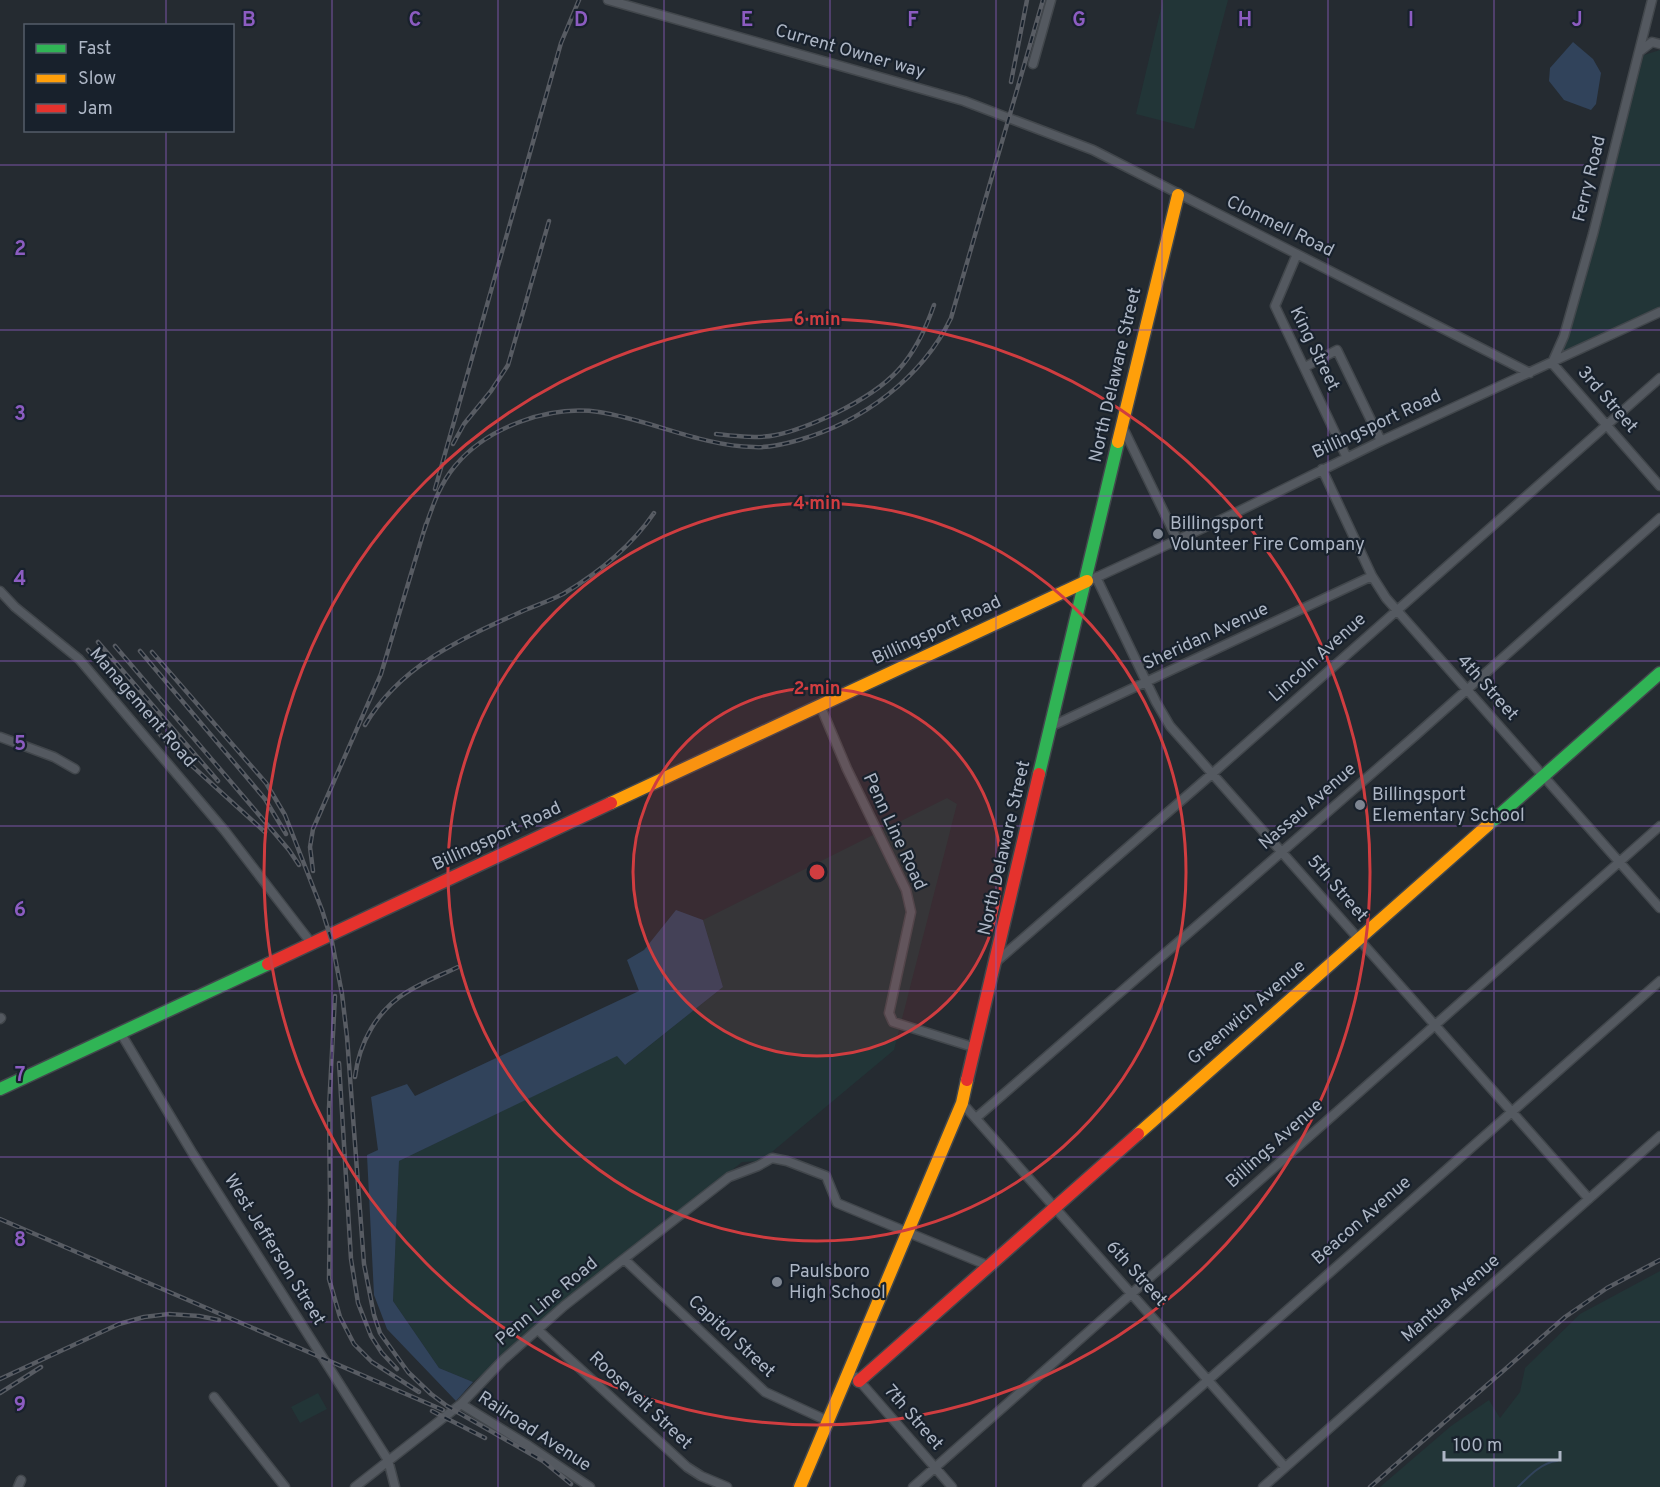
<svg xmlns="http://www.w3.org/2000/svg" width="1660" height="1487" viewBox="0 0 1660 1487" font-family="Overpass,sans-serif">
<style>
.green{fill:#223537}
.water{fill:#31435b}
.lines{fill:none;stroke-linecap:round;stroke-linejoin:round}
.stream{stroke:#31435b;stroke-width:2}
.street-casing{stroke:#42474c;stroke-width:11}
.fast-casing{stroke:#42474c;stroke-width:15}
.slow-casing{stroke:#42474c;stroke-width:15}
.jam-casing{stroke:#42474c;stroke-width:15}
.street{stroke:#545960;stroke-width:8}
.fast{stroke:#30b455;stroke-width:12}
.slow{stroke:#ff9f0a;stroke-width:12}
.jam{stroke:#e5322d;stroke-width:12}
.rail-casing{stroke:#585c63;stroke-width:4.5}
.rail{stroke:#18212c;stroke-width:2;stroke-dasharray:7;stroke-linecap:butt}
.grid{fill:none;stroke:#8c5cc1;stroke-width:1.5;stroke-opacity:0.55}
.ring{fill:none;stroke:#d03d40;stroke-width:3}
.poi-dot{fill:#7d8591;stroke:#18212c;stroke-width:2}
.labels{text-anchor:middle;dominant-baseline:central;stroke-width:4.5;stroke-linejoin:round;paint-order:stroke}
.street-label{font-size:18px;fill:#adb6c5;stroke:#18212c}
.poi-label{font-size:18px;fill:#adb6c5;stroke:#18212c;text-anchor:start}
.grid-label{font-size:20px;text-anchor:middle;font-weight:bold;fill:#8c5cc1;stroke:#18212c;stroke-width:4.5;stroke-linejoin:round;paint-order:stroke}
.centre{fill:#d03d40;stroke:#18212c;stroke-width:3}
.ring-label{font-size:18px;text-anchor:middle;font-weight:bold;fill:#d03d40;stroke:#18212c;stroke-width:4.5;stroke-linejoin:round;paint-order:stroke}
</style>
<rect width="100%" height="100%" fill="#252b31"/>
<path class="green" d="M1163 0H1228L1194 129 1136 114Z
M1660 50V310L1562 357 1580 285 1644 55Z
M947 798 957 804 894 1050 761 1161 742 1162 473 1382 439 1368 393 1301 399 1161 617 1055 625 1065 723 987 703 920Z
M1660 1271V1487H1380L1451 1426 1489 1400 1500 1418 1520 1392 1525 1368 1580 1314Z
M318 1393 327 1409 300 1423 291 1407Z"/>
<path class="water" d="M1573 42 1593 59 1601 73 1596 104 1591 110 1564 100 1549 81 1550 68Z
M676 910 703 920 723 987 625 1065 617 1056 399 1161 393 1301 439 1368 473 1382 456 1401 387 1329 374 1295 367 1155 378 1150 371 1097 407 1084 415 1096 639 991 627 960 644 950Z"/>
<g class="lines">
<path class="stream" d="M1518 1487C1528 1477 1542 1462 1557 1461"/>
<defs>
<path id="street" d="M608 0 964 101 1093 150 1530 373
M1652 0 1593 234 1564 336 1552 363 1660 486
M1639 52 1652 42 1660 44
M1033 64 1051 0
M1297 254 1275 306 1347 458
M1305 367 1337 350 1381 441
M1122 426 1177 539
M1322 469 1372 576 1386 598 1660 908
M1096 577 1156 702 1170 726 1589 1199
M1093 579 1229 516 1381 441 1660 312
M0 591 15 607 79 659 225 831 312 944
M820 705 847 769 906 890 911 912 889 1013 893 1022 976 1048
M1052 726 1372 576
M0 737 54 757 75 769
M997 961 1213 773 1660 378
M0 1019 1 1018
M120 1032 193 1154 388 1460 395 1487
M962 1103 1285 1467
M976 1118 1416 735 1660 518
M624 1259 765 1392 828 1421
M538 1330 687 1467 701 1476 727 1487
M856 1377 952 1487
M214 1397 285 1487
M461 1404 529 1446 590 1487
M18 1487 21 1480
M355 1487 461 1404 503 1360 564 1306 611 1269 729 1177 758 1166 772 1158 787 1161 826 1176 837 1203 989 1266
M913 1487 1660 826
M1087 1487 1660 981
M1263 1487 1660 1136"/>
<path id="fast" d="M1039 774 1118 442
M1488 825 1660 673
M0 1089 268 964"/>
<path id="slow" d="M1118 442 1178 195
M611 803 1087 581
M1138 1134 1488 825
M800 1487 962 1103 967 1080"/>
<path id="jam" d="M268 964 611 803
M967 1080 1039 774
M859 1381 1138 1134"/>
</defs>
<use href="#street" class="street-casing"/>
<use href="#fast" class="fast-casing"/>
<use href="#slow" class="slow-casing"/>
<use href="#jam" class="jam-casing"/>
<use href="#street" class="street"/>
<use href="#fast" class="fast"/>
<use href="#slow" class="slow"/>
<use href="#jam" class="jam"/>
<defs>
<path id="rail" d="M1011 82 1027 0
M716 434C735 436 757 439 776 435 796 431 817 422 836 413 890 386 914 363 934 305
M453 444 464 424 491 391 508 365 549 221
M435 489 561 43 579 0
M424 531C432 508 439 485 455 466 487 427 549 405 599 412 651 420 701 446 754 447 769 448 785 444 799 440 862 422 922 378 951 318L1043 0
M98 642 218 781
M115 646 289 850 299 865
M88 650 169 745 265 832
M140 651 265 799 286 834
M152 652 266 783 285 815 322 910 332 942 342 994 347 1037 364 1264 374 1315 380 1333 408 1372 431 1394 447 1406 543 1461 571 1484
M365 725C401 664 463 638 525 610 538 605 551 600 563 594 598 573 631 547 654 513
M313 871 310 847 313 829 381 674 426 524
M335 996 329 1108 330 1204 329 1279 340 1317 354 1344 372 1362 419 1392
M339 1063 351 1259 358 1303 371 1336 382 1353 397 1369
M355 1077C359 1043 377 1010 407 992 423 982 441 975 458 967
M0 1219 443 1410
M0 1379 119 1324 144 1317 169 1314 199 1316 219 1320
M0 1393 41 1367
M432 1411 485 1438
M1370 1487 1565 1317 1607 1288 1660 1260"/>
</defs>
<use href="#rail" class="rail-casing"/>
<use href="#rail" class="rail"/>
</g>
<path class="grid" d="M166 0V26M332 0V1487M498 0V1487M664 0V1487M830 0V1487M996 0V1487M1162 0V1487M1328 0V1487M1494 0V1487M166 130V1487M0 165H1660M0 330H1660M0 496H1660M0 661H1660M0 826H1660M0 991H1660M0 1157H1660M0 1322H1660"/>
<circle cx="817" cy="872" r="184" fill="#d03d40" fill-opacity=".12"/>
<g class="ring">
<circle cx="817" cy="872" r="184"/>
<circle cx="817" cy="872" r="369"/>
<circle cx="817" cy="872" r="553"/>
</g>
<g class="poi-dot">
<circle cx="1158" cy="534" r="6"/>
<circle cx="1360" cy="805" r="6"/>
<circle cx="777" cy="1282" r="6"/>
</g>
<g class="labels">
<g class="street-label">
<text transform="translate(850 52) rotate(16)">Current Owner way</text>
<text transform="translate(1590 179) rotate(-76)">Ferry Road</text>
<text transform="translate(1280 227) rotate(26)">Clonmell Road</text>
<text transform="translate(1314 349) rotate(64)">King Street</text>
<text transform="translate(1116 375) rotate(-77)">North Delaware Street</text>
<text transform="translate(1607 400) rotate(49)">3rd Street</text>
<text transform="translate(1377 425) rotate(-25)">Billingsport Road</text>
<text transform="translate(937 631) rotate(-25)">Billingsport Road</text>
<text transform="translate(1206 637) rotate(-25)">Sheridan Avenue</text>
<text transform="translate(1318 658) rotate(-42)">Lincoln Avenue</text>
<text transform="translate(1487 688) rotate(48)">4th Street</text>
<text transform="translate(142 708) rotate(49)">Management Road</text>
<text transform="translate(1308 807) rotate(-41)">Nassau Avenue</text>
<text transform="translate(894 832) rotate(65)">Penn Line Road</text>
<text transform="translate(497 837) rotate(-25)">Billingsport Road</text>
<text transform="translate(1005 848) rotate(-77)">North Delaware Street</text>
<text transform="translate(1337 889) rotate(49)">5th Street</text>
<text transform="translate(1247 1013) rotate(-41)">Greenwich Avenue</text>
<text transform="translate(1275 1144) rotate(-42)">Billings Avenue</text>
<text transform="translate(1362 1221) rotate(-41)">Beacon Avenue</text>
<text transform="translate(274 1250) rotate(58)">West Jefferson Street</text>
<text transform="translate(1136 1274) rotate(48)">6th Street</text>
<text transform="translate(1451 1299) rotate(-41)">Mantua Avenue</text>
<text transform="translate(547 1302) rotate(-40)">Penn Line Road</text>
<text transform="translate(731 1337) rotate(43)">Capitol Street</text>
<text transform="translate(640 1401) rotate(43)">Roosevelt Street</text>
<text transform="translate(913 1418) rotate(49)">7th Street</text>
<text transform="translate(534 1432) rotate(33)">Railroad Avenue</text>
</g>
<g class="poi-label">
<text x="1170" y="524">Billingsport<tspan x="1170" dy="21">Volunteer Fire Company</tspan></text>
<text x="1372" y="795">Billingsport<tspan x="1372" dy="21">Elementary School</tspan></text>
<text x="789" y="1272">Paulsboro<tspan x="789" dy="21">High School</tspan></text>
</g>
</g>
<g class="grid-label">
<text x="249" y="26">B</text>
<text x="415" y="26">C</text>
<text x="581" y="26">D</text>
<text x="747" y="26">E</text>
<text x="913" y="26">F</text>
<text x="1079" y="26">G</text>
<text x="1245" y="26">H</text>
<text x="1411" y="26">I</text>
<text x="1577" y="26">J</text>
<text x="20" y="255">2</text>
<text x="20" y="420">3</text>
<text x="20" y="585">4</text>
<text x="20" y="750">5</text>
<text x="20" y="916">6</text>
<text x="20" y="1081">7</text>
<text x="20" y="1246">8</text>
<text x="20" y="1411">9</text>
</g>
<circle cx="817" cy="872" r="9" class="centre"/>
<g class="ring-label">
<text x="817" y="325">6 min</text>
<text x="817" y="509">4 min</text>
<text x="817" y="694">2 min</text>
</g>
<rect x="24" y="24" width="210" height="108" fill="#18212c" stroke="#545d69" stroke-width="1.5"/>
<rect x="36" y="44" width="30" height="9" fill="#30b455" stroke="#545d69" stroke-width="1.5"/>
<text x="78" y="54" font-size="18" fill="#adb6c5">Fast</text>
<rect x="36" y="74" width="30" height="9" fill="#ff9f0a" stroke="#545d69" stroke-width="1.5"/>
<text x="78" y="84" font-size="18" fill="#adb6c5">Slow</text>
<rect x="36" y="104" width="30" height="9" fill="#e5322d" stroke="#545d69" stroke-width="1.5"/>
<text x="78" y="114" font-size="18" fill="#adb6c5">Jam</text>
<path d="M1444 1451v9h116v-9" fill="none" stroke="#adb6c5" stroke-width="3"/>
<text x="1453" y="1451" font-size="18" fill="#adb6c5" stroke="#18212c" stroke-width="4.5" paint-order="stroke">100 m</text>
</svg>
